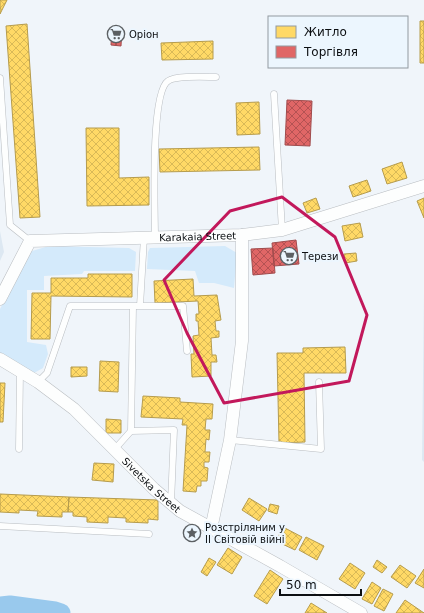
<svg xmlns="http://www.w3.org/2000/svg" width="424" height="613" viewBox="0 0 424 613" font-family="'DejaVu Sans',sans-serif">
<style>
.built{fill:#dde8f2}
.green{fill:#d4eafb}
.homes{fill:url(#homes-cross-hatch);stroke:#b69c4d}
.shops{fill:url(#shops-cross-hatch);stroke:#a04c4d}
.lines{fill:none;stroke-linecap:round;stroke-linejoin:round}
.river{stroke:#99c9ed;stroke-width:19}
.service-casing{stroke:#b9bdc1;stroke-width:7}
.minor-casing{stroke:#b9bdc1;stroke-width:13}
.service{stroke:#fdfefe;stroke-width:6}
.minor{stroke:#fdfefe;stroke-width:12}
.marked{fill:none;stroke:#c2185b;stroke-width:3;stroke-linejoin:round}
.labels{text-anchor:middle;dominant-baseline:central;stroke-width:4;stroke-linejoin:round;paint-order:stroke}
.poi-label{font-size:10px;fill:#0c0f12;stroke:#ecf6fe;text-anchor:start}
.street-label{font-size:10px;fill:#0c0f12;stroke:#ecf6fe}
</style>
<defs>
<pattern id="homes-cross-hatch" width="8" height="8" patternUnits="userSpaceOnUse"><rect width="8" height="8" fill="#ffd966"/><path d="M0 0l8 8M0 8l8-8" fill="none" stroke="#d9b957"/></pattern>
<pattern id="shops-cross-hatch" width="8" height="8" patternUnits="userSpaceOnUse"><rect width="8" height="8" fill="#e06666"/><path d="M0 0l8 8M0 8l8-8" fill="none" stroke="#b45253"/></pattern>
</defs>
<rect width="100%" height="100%" fill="#f0f5fa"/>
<path class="built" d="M0 231 4 252 0 261Z
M424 292V462L422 460Z"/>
<path class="green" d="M49 246 129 248 136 252 135 271H84L82 274 44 276V290H27V342L46 345 48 354 43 368 34 373 0 353V309L26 258 32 251Z
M225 246 237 253 234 288 214 283H199L195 271 147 269 148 252 150 248Z"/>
<path class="homes" d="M0 0H7L0 14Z
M420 21H424V63H420Z
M27 24 40 217 20 218 6 26Z
M213 41V59L162 60 161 43Z
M259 102 260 134 237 135 236 103Z
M86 128H119V178L149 177V205L87 206Z
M259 147 260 170 160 172 159 149Z
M402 162 407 178 387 184 382 169Z
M367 180 371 191 353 197 349 186Z
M316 198 320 209 307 213 303 203Z
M424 198V218L417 201Z
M360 223 363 237 345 241 342 226Z
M356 253 357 261 345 263 344 254Z
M88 274H132V297L51 296 50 339H31L32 293H51V278H88Z
M193 279 194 296 217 295 221 320 215 321 216 331H219V337L211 338 212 355H216L217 362H211V376L192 377 191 354H194L193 336 199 335 198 321H196V314H199L198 301 155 303 154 281Z
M345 347 346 373H304L305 442 279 443 277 353H303V348Z
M100 361 119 362 118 392 99 391Z
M71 367H87V376L71 377Z
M0 383H5L3 422H0Z
M143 396 180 398V402L213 404 212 419H206L205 430H210L209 440 206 439 205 452H210L209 462H204V467L208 468 207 481H201V486H197L196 492 183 491 187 425H182L183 419 141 417Z
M106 419 121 420V433H106Z
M94 463 114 464 113 482 92 480Z
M0 494 69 497 68 512H62V517L37 516 38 511 19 510V513L0 512Z
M69 497 158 500V520L148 519V523L126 522V518L108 517V523L87 522V517L73 516V512H68Z
M249 498 267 509 259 521 242 510Z
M270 504 279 506 277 514 268 511Z
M283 527 302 537 295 550 276 541Z
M306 537 324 546 317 560 299 550Z
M228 548 242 557 232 574 217 565Z
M209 558 216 562 207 576 201 572Z
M377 560 387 567 382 573 373 567Z
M350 563 365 573 355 589 339 579Z
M400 565 416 576 407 588 391 577Z
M424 569V588L415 583Z
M270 570 283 579 267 604 254 596Z
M372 582 381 588 372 604 362 599Z
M383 589 393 594 384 611 374 606Z
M405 600 424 613H396Z
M311 603 327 613H305Z"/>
<path class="shops" d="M112 27 122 28 121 46 111 45Z
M287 100 312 101 310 146 285 145Z
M296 240 299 264 274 266 272 243Z
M273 248 275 273 253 275 251 249Z"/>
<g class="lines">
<path class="river" d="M0 606 10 605 55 611 61 613"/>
<defs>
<path id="service" d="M0 78 10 225 30 241
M274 94 282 230
M144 237 140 306H183L187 351
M155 237C155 212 150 93 168 81 176 75 206 77 216 77
M38 382 47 373 70 306H140
M131 431 133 306
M230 440 321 449 319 382
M19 449 20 371
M114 450 131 431 174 430 171 503
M0 526 149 534"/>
<g id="minor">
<path id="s1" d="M0 299 30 241 242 235 282 230 424 186"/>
<path id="s2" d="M0 359 38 382 74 409 154 489 180 511 280 566 361 613"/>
<path d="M211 529 230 440 242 341V235"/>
</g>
</defs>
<use href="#service" class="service-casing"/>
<use href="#minor" class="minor-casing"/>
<use href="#service" class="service"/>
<use href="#minor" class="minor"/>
</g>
<path class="marked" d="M282 197 335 237 367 315 349 381 224 403 187 333 164 280 230 211Z"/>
<defs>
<symbol id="supermarket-ring" viewBox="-11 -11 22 22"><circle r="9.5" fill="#ecf6fe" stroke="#5c6063" stroke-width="1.5"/><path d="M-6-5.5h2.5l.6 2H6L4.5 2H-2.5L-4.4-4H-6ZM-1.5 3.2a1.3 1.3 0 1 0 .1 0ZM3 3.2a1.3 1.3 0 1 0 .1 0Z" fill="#5c6063"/></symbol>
<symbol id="sight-ring" viewBox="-11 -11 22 22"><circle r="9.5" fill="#ecf6fe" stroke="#5c6063" stroke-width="1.5"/><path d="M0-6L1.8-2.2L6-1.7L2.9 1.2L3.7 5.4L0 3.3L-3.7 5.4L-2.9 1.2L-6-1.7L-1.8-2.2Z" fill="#5c6063"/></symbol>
</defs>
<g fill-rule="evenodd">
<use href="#supermarket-ring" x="106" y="24" width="20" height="20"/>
<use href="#supermarket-ring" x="279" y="246" width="20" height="20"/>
<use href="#sight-ring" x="182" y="523" width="20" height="20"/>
</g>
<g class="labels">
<g class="poi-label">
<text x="129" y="34">Оріон</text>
<text x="302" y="256">Терези</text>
<text x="205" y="527">Розстріляним у<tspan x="205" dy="12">II Світовій війні</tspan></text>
</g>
<g class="street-label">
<text stroke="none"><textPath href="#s1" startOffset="233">Karakaia Street</textPath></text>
<text stroke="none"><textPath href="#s2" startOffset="198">Sivetska Street</textPath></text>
</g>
</g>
<rect x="268" y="16" width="140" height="52" fill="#ecf6fe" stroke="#929aa0"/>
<rect x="276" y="26" width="20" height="12" fill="#ffd966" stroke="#929aa0"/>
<text x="304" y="36" font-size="12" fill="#0c0f12">Житло</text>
<rect x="276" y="46" width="20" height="12" fill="#e06666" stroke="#929aa0"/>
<text x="304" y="56" font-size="12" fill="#0c0f12">Торгівля</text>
<path d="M280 589v6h81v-6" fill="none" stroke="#0c0f12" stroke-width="2"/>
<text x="286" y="589" font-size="12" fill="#0c0f12" stroke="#ecf6fe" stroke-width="3" paint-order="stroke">50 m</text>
</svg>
